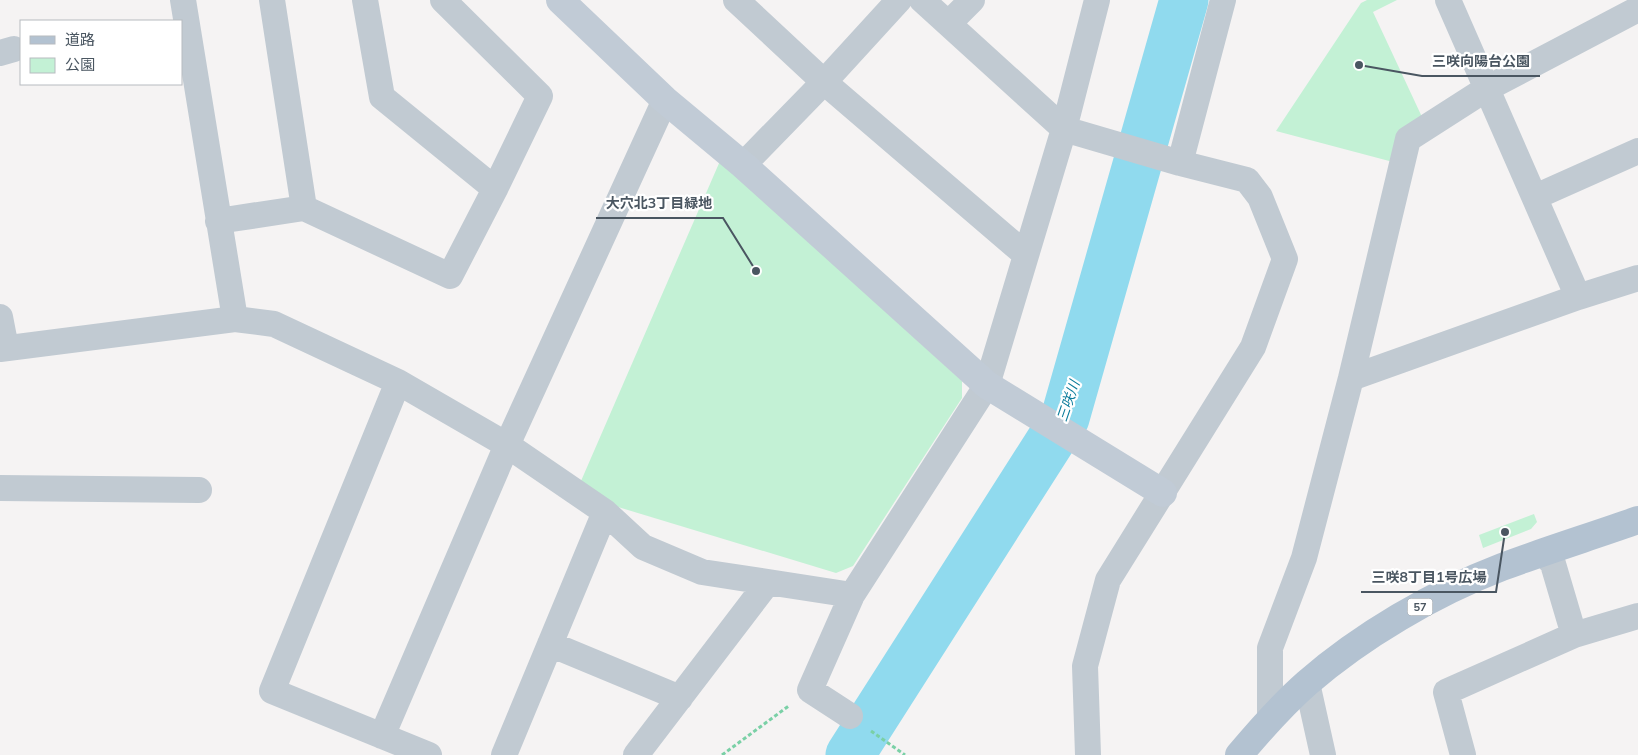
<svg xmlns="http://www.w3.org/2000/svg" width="1638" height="755" viewBox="0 0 1638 755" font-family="Mulish,'Noto Sans JP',sans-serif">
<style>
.green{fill:#c3f1d5}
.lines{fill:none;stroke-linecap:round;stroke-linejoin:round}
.river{stroke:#90daee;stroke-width:49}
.path{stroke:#7ad0a6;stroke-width:3;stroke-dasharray:4 2.5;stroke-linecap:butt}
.street{stroke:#c1cad2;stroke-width:26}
.secondary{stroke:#c1cbd6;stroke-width:28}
.primary{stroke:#b3c2d1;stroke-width:28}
.labels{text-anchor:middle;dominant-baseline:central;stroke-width:4.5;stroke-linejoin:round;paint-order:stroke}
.shield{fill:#fff;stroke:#808990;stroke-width:1}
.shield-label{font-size:11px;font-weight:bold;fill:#4a5661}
.water-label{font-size:14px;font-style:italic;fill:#0c7c9b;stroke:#fff}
.leader{fill:none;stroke:#4a5661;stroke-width:2}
.callout-dot{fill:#4a5661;stroke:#fff;stroke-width:2}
.callout-label{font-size:14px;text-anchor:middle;font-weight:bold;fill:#4a5661;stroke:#fff;stroke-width:4.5;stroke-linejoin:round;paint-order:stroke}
</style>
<rect width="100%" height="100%" fill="#f5f3f3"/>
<path class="green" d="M1367 0H1397L1373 12 1422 117 1393 162 1276 131 1361 3Z
M720 161 962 381V398L853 566 836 573 618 507 581 481Z
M1534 514 1537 522 1531 529 1483 548 1479 535Z"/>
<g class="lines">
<path class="river" d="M850 755 1065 418 1184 0"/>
<path class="path" d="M871 731 905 755
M722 755 790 705"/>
<path class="street" d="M183 0 235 319
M272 0 304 208
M365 0 382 97 495 189
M736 0 824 82 1026 255
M922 0 1064 129 1180 163 1247 180 1260 197 1285 259 1253 347 1108 580 1085 666 1088 755
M1448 0 1578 297
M949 23 972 0
M0 53 14 49
M1180 163 1223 0
M743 165 824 82 899 0
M1535 197 1638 151
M218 221 304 208 450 276 495 189 540 96 443 0
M0 317 6 348
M0 349 235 319 274 324 398 382 507 445 605 512 643 547 702 572 852 595
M1351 378 1578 297 1638 278
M398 382 272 691 429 755
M0 488 199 490
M1544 553 1553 564 1574 635
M550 644 680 698
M1307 683 1323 755
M850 716 810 690 852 595 987 385 1064 129 1097 0
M1270 719V648L1304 558 1351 378 1408 139 1486 89 1638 9
M382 736 507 445 665 100
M504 755 605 512
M636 755 768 582
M1463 755 1446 692 1574 635 1638 616"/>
<path class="secondary" d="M560 0 665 100 743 165 987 385 1163 493"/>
<path class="primary" d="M1239 755C1260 730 1282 705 1307 683 1361 636 1434 593 1502 567 1547 550 1593 536 1638 520"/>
</g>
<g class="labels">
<rect class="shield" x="1407.5" y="598.5" width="25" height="17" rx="4"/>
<g class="shield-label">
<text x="1420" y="607">57</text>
</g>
<g class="water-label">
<text transform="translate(1068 401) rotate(-71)">三咲川</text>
</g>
</g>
<path class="leader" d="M1359 65L1422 76H1540M756 271L723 218H596M1505 532L1496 592H1361"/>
<g class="callout-dot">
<circle cx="1359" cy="65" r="5"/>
<circle cx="756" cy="271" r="5"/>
<circle cx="1505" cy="532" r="5"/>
</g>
<g class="callout-label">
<text x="1481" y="66">三咲向陽台公園</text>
<text x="659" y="208">大穴北3丁目緑地</text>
<text x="1429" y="582">三咲8丁目1号広場</text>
</g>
<rect x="20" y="20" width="162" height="65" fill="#ffffff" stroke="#b7bbc0"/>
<rect x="30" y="36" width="25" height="8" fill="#b3c2d1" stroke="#b7bbc0"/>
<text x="65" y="45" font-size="15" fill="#4a5661">道路</text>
<rect x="30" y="58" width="25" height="15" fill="#c3f1d5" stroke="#b7bbc0"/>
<text x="65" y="70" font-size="15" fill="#4a5661">公園</text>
</svg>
